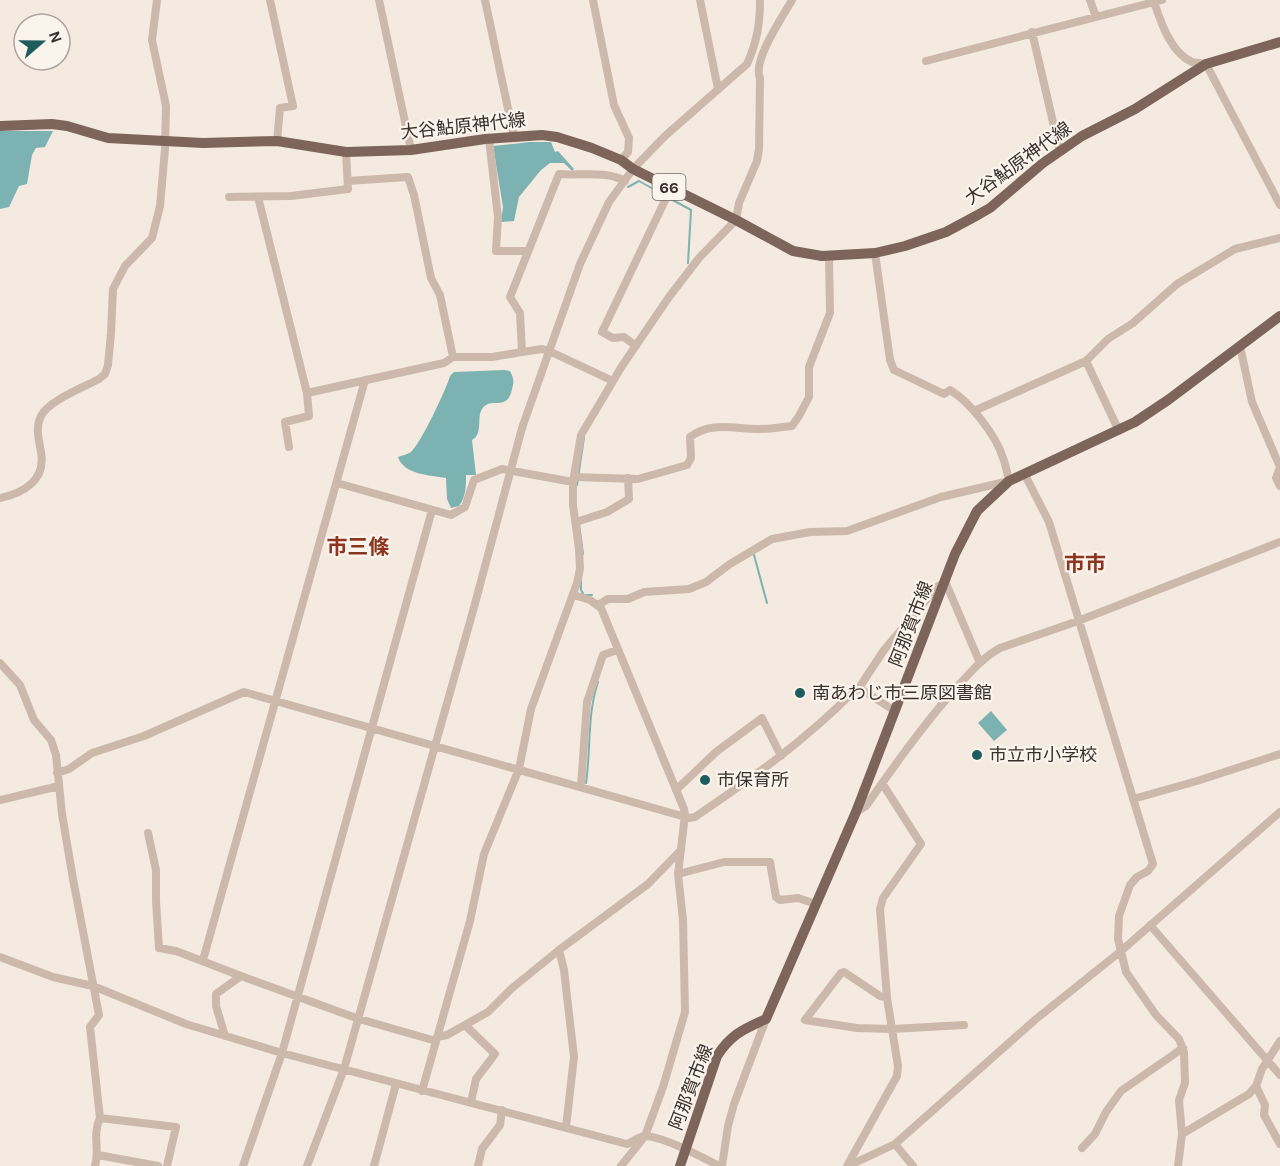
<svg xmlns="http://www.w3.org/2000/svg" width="1280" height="1166" viewBox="0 0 1280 1166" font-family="Karla,'Noto Sans JP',sans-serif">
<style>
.water{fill:#7db2b2}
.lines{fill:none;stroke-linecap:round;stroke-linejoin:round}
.stream{stroke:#7db2b2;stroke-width:2}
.minor{stroke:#cdb9ab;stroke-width:8}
.major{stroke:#7d655b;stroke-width:10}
.poi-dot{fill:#1e5c5e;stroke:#fbf4ed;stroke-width:2}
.labels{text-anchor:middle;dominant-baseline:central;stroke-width:4.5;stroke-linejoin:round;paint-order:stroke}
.shield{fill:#fbf4ed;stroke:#746a64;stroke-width:1.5}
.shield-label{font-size:16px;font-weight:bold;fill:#3a2f2a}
.street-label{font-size:18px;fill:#3a2f2a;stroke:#fbf4ed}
.poi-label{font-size:18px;fill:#3a2f2a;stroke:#fbf4ed;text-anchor:start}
.quarter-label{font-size:21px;font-weight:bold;fill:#8c3620;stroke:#fbf4ed}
</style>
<rect width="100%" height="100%" fill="#f4eae0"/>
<path class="water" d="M0 131H53L45 147 36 148 32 155 27 184 19 186 9 207 0 209Z
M530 142H551L555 152 558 151 574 169 572 171 564 163H550L541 170 519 197 514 221 501 222 503 207 493 146Z
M504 370 510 371C514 379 514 381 512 389 507 414 489 394 481 411 477 420 483 434 472 440L476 475H466C466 487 466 496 459 506L451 508 447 499 446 478C430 475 404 475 398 457 401 456 408 454 411 452 421 443 446 390 450 376L454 372Z
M991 711 1007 730 994 741 978 723Z"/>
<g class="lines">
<path class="stream" d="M628 187 639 181 664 195
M669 198 691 210 688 263
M577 485 584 437
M579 524 583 554
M754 555 767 603
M581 580V590L584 595H592
M586 783C591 749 587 715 598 682"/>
<path class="minor" d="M270 0 293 106 280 108 277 141
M379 0 411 150
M485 0 514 137
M593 0 614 105 629 138 628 152 621 160
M700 0 718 89
M1090 0 1096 17
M1154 2C1161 22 1170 52 1192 62 1195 63 1201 63 1206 64L1280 205
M1032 32 1060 152
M926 61 1162 0
M489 139 498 217 496 251H528
M348 181 408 177 414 195 431 278 440 295 453 357
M229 197 291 196 348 189 346 152
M258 197 307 393 309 416 285 422 289 447
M636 346 624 337 613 338 602 332 671 188
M1240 346 1252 402 1280 467 1276 478 1280 486
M1086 361 1119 431
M613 381 549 351 542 349 522 352 520 313 510 297 559 174C580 176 606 170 625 181
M307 393 444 363 453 357H492L522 352
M974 411 1086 361 1108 339 1133 323 1177 284 1235 249 1280 238
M1024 473 1049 522 1153 864 1148 871 1137 877 1130 885 1119 916 1118 939 1126 972 1156 1015 1179 1039 1184 1052 1185 1083 1179 1100 1182 1134 1178 1166
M574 477 638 479 687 465 691 458 690 437C711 421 734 429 759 429 770 429 781 427 792 426L799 416 809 397V367L830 313 829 256
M337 483 451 515 465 507 474 480 502 469 573 482
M0 498C24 493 46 480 41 452 39 440 35 428 41 416 48 401 84 387 99 379L105 374 108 365 111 333 113 289 125 266 152 238 160 206 165 149 166 106 152 40 157 0
M576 522 607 512 629 499 628 478
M945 581 980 663
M574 595 590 600 601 608 684 809 685 815 678 874 683 920 685 1012 663 1087 645 1136 621 1166
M598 605 608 599H628L644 592 689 589 706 582 730 564 772 539 810 532 847 531 941 497 1009 481C1007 473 1006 465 1003 458 996 435 970 402 950 390L944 394 894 370 890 360 875 253
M0 663 20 685 34 720 51 740 56 755 62 814 73 879 99 1015 90 1027 100 1118C92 1135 100 1149 95 1166
M859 688 884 650 938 586 943 585
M57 773 69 769 92 753 144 736 244 692 689 818 695 817C751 779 806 740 854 691L859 688 895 711
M581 786 587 702 603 655 617 650
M676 790 716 752 762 718 781 756
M1133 799 1197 781 1280 754
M0 800 59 786
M856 812 866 806C895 765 923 725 956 688 970 673 982 658 1000 648L1078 621 1280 542
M148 833 156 870V901L159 948 176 951 241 976
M678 874 724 862H770L776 897 780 900 798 898 816 904
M1150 925 1280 1075
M559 950 564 970 574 1057 566 1127
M0 957 53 977 93 986 186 1024 282 1053 627 1144C632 1142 639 1137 644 1136 660 1135 704 1158 719 1166
M203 960 365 380
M887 998 880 996 844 972 841 973 805 1020 857 1028 892 1029 964 1025
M466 1026 495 1054 476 1079 471 1102
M225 1036 216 1006V994L241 976 359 1019 436 1041
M437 1037 447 1035 488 1012 511 989 559 950 648 884 681 850
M1256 1086 1265 1105 1264 1115 1280 1144
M422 1091 470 921 484 854 519 769 531 709 577 583 580 569 579 549 573 505V482L581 435 622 366 669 297 699 258 736 220 739 203 757 161 759 149 760 78C752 61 783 16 792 0
M100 1118 176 1127 167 1166
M1182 1134 1249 1094 1256 1086 1262 1069 1280 1041
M895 1144 913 1166
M1082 1148 1095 1134 1106 1112 1121 1091 1183 1048
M98 1155 158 1166
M243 1166 282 1053 432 510
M307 1166 344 1069 473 611 522 428 580 264 609 202 633 169 665 136 747 64C757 42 760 24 760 0
M374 1166 396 1084
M478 1166 482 1149 500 1125 502 1110
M722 1166 728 1126 734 1104 766 1019
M847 1166 897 1076 898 1066 887 998 880 909 883 898 921 844 882 783
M848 1166 895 1144 1036 1019 1121 951 1280 812"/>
<path class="major" d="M0 126 52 124 67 126 108 138 203 143 277 141 346 152 411 150 485 139 542 135 557 137 592 148 621 160 633 169 736 220 793 251 822 256 875 253 905 246 946 232 974 217 990 208 1043 163 1082 136 1135 109 1206 64 1280 42
M680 1166 717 1056C731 1034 744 1029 766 1019L856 812 955 554 977 511 1009 481 1135 422 1168 400 1280 316"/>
</g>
<g class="poi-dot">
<circle cx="800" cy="693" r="6"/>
<circle cx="977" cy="755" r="6"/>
<circle cx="705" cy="780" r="6"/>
</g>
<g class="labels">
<rect class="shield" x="652.5" y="174" width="33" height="26" rx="4.5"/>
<g class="shield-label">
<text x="669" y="187">66</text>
</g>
<g class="street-label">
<text transform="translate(463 126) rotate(-6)">大谷鮎原神代線</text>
<text transform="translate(1018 163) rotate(-36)">大谷鮎原神代線</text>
<text transform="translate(911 624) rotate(-69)">阿那賀市線</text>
<text transform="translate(691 1087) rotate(-69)">阿那賀市線</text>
</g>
<g class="poi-label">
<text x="812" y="693">南あわじ市三原図書館</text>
<text x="989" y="755">市立市小学校</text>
<text x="717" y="780">市保育所</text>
</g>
<g class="quarter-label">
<text x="358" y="547">市三條</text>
<text x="1085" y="564">市市</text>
</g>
</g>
<g transform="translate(42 42) rotate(70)"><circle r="28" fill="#fbf4ed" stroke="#aea59f" stroke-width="1.5"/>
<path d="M0-4.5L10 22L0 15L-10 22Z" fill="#1e5c5e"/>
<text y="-9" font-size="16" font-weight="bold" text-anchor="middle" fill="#3a2f2a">N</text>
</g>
</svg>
